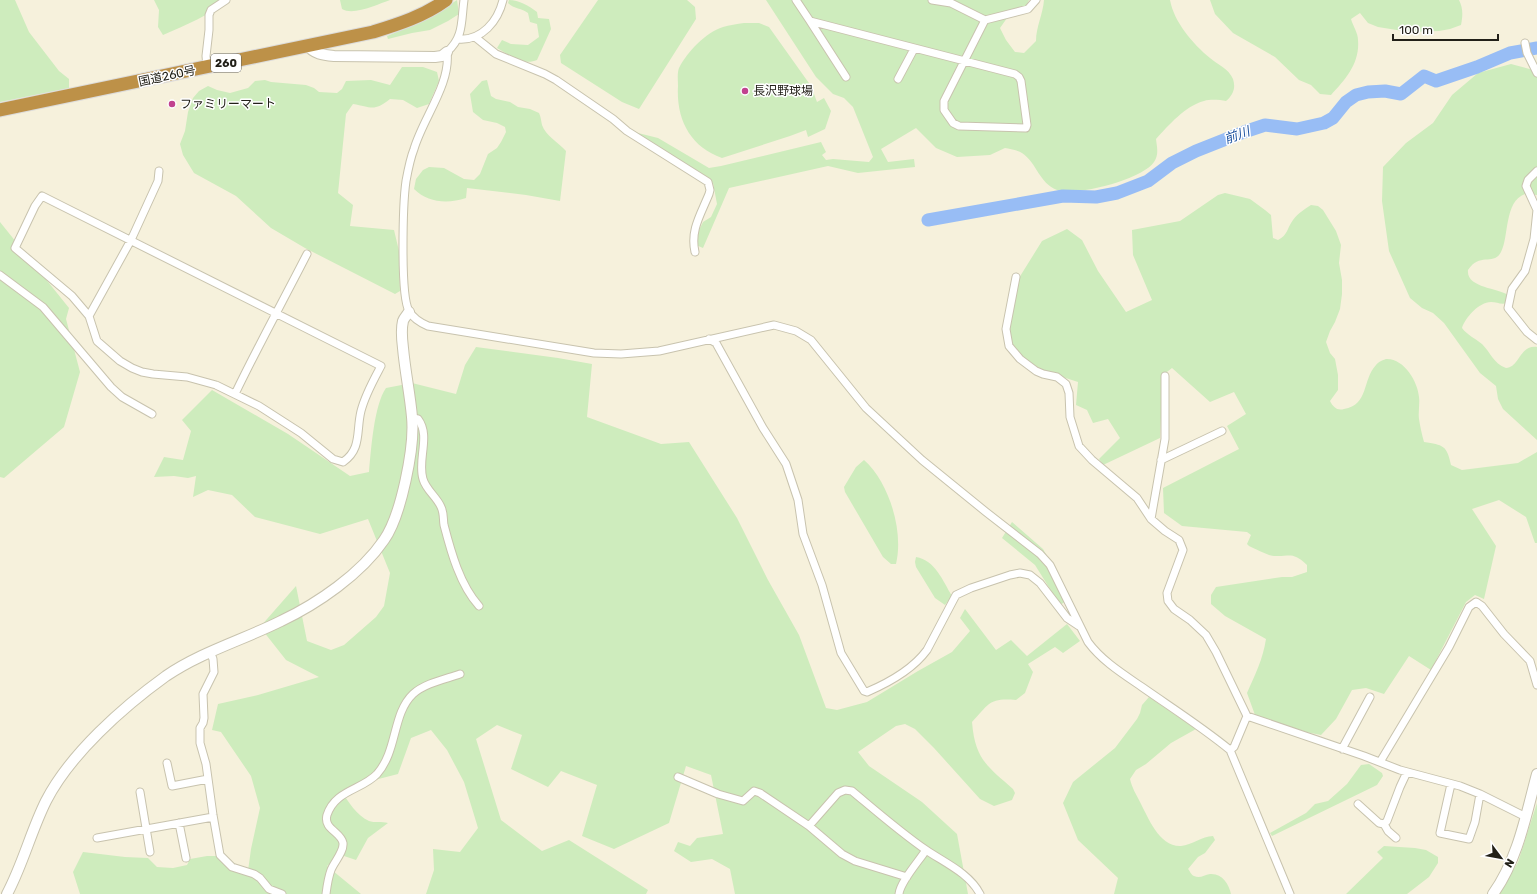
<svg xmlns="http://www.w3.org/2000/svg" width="1537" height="894" viewBox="0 0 1537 894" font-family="Rubik,'Noto Sans JP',sans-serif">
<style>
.green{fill:#ceecbd}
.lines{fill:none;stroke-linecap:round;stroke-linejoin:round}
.river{stroke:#98bdf5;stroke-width:13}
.street-casing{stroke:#c8c3ae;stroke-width:9}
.secondary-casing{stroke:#c8c3ae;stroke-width:12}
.highway-casing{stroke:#dcdbda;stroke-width:15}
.street{stroke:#fff;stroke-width:7}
.secondary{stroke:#fff;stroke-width:10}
.highway{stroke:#bd9148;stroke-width:13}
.poi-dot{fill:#c1428f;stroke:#fff;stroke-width:1.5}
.labels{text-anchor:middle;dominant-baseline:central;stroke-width:3;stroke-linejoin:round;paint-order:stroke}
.shield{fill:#fff;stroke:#64635d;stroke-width:1}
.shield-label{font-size:11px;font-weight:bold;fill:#222018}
.street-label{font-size:12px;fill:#222018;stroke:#fff}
.poi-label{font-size:12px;fill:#222018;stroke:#fff;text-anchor:start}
.water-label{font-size:13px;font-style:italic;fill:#184f9f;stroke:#fff}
</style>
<rect width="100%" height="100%" fill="#f6f1dc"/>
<path class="green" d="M0 0H15L29 32 59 71 69 79V88L0 102Z
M154 0H230C209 15 186 25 163 35L158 27 159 10Z
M340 0H390C378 4 354 16 342 9Z
M457 0 459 14 448 21 430 30 412 33 388 39 387 36C412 26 435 15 457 0Z
M509 0C519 0 529 6 537 12L538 18 549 19 551 29 537 60C523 66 509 55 497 48L502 40 511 44 528 45 539 37 537 24 530 22 528 13C522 8 514 9 508 3Z
M598 0H687L695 7 696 19 639 109 622 102 561 63 560 55Z
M766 0H1029L1026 7 1012 11 1000 28 1006 40 1015 52 1024 53 1036 41C1036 27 1043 14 1044 0H1170C1174 22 1193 44 1210 58 1217 64 1229 69 1233 79 1236 88 1233 95 1226 101 1220 100 1211 99 1204 101 1185 106 1169 125 1156 139 1157 148 1159 154 1154 162 1143 179 1076 197 1057 190 1039 183 1037 163 1022 153 1017 150 1010 149 1005 148L990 155 957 157 936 148 916 128 881 149 888 162 914 159 915 167 858 173 828 166 729 188 703 248 696 245V236L703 222 711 217 717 204 713 183 634 132 658 138 709 168 721 166 821 142 826 152 822 155 826 160 833 159 869 162 873 157 853 107 844 98 833 94 816 77Z
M1210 0H1459C1463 8 1463 15 1461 25L1450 29 1439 31 1409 32 1378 27 1368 23 1360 13 1351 19C1353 26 1358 33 1358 40 1360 63 1346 79 1331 95L1320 94 1311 85 1299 80 1275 57 1233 33 1215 14Z
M744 23H759L769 27 811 86 817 102 824 98 831 111 825 129 808 137 806 130 790 136 722 158C690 147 676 119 678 86 678 81 677 73 679 68 688 51 705 33 723 27 729 25 737 24 744 23Z
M1511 64 1537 71V195C1533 195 1528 193 1525 194 1504 201 1509 238 1501 252 1494 266 1480 252 1468 270 1466 288 1498 288 1508 295L1507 303C1501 305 1497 302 1491 302 1479 302 1465 318 1462 328 1467 335 1475 338 1482 344 1491 353 1493 363 1506 368 1520 367 1519 345 1537 347V440L1503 409 1498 399 1496 386 1480 373 1444 323 1433 313 1422 308 1410 298 1389 251 1382 201 1383 167 1406 143 1433 123 1452 95 1478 73Z
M402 67H423L437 72 439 81 429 104 417 108 403 100 390 99C374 112 371 107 353 104L346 114 338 193 353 205 350 226 394 230 399 251 400 291 395 294 305 248 271 228 236 196 194 173 183 155 180 144 185 131 188 112 193 98 199 91 208 86 217 90 230 93 248 88 255 81 265 80 271 82 306 85 314 88 319 92 337 93 342 89 346 81 371 80 390 85Z
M487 80 491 96 496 99 510 102 518 107 530 109 539 113C541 117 541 121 542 125 546 136 558 142 566 151L560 201 526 195 467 188 466 198C448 204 428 203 414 189L416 179 423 170 429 167 444 168 464 179 474 180 480 174 488 154 497 148 501 142 506 132 505 127 497 123 483 120 473 112 470 94 482 81Z
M1225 193 1250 199 1265 210 1271 215 1273 238 1278 240C1288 235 1287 228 1293 220 1298 213 1305 209 1311 205L1318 206 1323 210 1336 231 1341 245 1339 263 1342 280V294L1340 309 1335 322 1330 331 1326 342 1330 353 1335 359 1338 375V390L1330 401C1333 407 1337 411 1344 409 1369 405 1362 380 1376 365 1378 362 1383 360 1386 359 1404 358 1418 382 1419 397 1420 404 1418 412 1419 419 1420 426 1422 435 1424 442 1443 445 1447 445 1451 465L1462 470 1518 463 1537 452V543H1535L1526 517 1499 500 1472 509 1496 546 1484 599 1475 595 1466 602 1431 670 1409 656 1384 694 1366 688 1352 690 1336 719 1321 735 1306 732 1255 715 1247 693C1255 675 1263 659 1266 639L1225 616 1211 604V595L1216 587 1282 577H1292L1307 572V565C1292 551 1290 557 1274 556 1266 555 1256 549 1249 546L1247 544 1251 535 1247 532 1182 526 1164 513 1163 488 1239 449 1227 426 1246 414 1234 392 1210 402 1172 368 1163 375 1160 438 1103 465 1099 459 1120 438 1108 419 1093 423 1087 410 1076 405 1078 382 1038 369 1020 357 1010 345 1008 330 1019 278 1042 241 1067 229 1082 240 1098 271 1126 312 1152 300 1133 255 1132 230 1180 221 1218 195Z
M0 222 69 308 66 319 80 372 64 427 4 478 0 477Z
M476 347 558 358 592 364 587 417 661 444 689 442 737 518 768 580 799 635 826 708 837 710 867 702 918 671 952 652 970 631 960 618 965 609 996 650 1011 640 1027 656 1067 624 1080 641 1063 653 1055 647 1028 664 1033 672 1025 693 1016 700C989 698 990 703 972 722 975 759 987 766 1013 789L1015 793 1012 800 994 806 980 799 934 748 915 729 905 724 896 726 858 752 869 766 922 802 957 834 968 894H735L730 869 712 859 691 862 674 851 678 842 690 846 697 838 723 834 711 775 686 766 669 823 614 849 582 836 597 785 561 771 548 787 511 769 522 735 497 725 476 739 501 820 542 851 569 840 648 890 646 894H426L434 870 433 849 460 852 478 828 464 782 447 750 431 730 411 738 398 774 351 786 341 791C349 802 356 815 369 821 374 823 382 821 388 823L368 838 356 860 341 855 327 866 361 894H80L73 872 83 852 125 857 148 858 157 867 173 868 187 865 190 859 207 856H221L248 871 251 849 260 808 251 776 221 732 212 730 218 704 258 695 319 677 286 660 260 627 296 586 307 641 331 650 344 645 376 617 384 606 390 573 368 519 320 534 255 517 232 495 208 490 193 497 196 476 188 478 174 476 154 477 164 457 183 460 191 431 182 420 212 390 288 434 350 476 369 472C371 450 374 405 386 388L412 383 456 394 465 365Z
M864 460C889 482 904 531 896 564H891L883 557 845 492 844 487 856 467Z
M1012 522 1043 549 1071 598 1060 605 1035 565 1002 538Z
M916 557C935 560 943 581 952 596L945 605 935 598 916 567 915 562Z
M1149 697 1196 729 1171 743 1146 764 1136 770 1130 779C1132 788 1136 794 1140 802 1148 817 1159 847 1181 846 1192 845 1202 836 1213 836L1215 840 1205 853 1198 857 1188 869C1190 871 1191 875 1194 876 1200 879 1204 875 1210 874 1222 873 1229 884 1231 894H1114L1118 878 1078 840 1063 803 1073 782 1115 748 1137 719 1140 713 1142 705Z
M1369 764 1382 773 1383 776 1377 785 1272 836 1270 833 1306 813 1315 804 1328 801 1347 784 1361 765Z
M1537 803V894H1499L1518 862Z
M1384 846 1415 848 1426 850 1438 857V863L1429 877 1407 894H1346L1383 858 1377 852Z"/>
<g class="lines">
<path class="river" d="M928 220 1063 196 1096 197 1117 193 1148 181 1172 163 1196 151 1244 132 1265 125 1297 129 1324 123 1333 118 1346 102 1356 95 1368 92 1385 91 1401 94 1424 76 1436 81 1477 67 1510 53 1537 48"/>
<defs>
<path id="street" d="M464 0C461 21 464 37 447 52 451 84 423 118 414 149 410 159 408 170 406 181 403 202 400 295 409 311 413 318 421 323 428 326L594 353 621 354 659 351 774 325 796 331 811 340 866 408 922 460 986 512 1040 554 1050 565 1088 642C1102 661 1123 674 1142 687 1172 708 1202 727 1230 750L1290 894
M796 0 810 21 1015 74 1019 77 1021 81 1027 125 1026 128 959 126 953 123 944 110V101L985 20
M932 0 951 3 985 20 1028 9 1036 0
M810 21 846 77
M475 37 496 54 545 74 556 80 613 119 627 131 708 182 710 190 709 194C701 214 690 230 695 252
M458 39C482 41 498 21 503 0
M1525 43 1527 53 1537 73
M207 67 206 56 209 30V15L211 10 226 0
M898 79 914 49
M1537 171 1528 180 1526 186 1537 210 1534 239 1525 271 1512 289 1508 308 1527 332 1537 340
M42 196 381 366C373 381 365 395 361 411 356 431 362 449 343 462L333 459 301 433 259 406 216 385 187 377 153 374 142 372 132 368 120 361 97 341 89 316 72 296 15 248 35 206Z
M0 275 43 307 111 387 122 397 152 414
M1016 277 1006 329 1009 346 1020 359 1036 371 1043 374 1057 377 1066 384 1069 393 1070 417 1079 446 1092 460 1137 498 1151 519 1165 531 1179 540 1183 550 1167 593 1168 601 1174 609 1190 620 1206 635 1216 652 1247 716 1364 756 1400 770 1460 786 1480 794 1526 817
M89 316 131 240 158 181 159 171
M709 339 716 343 763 428 786 464 798 500 803 534 822 585 841 653 864 691 867 692C888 683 913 669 927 650L956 595 971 588 1010 575 1020 573 1030 575 1040 583 1067 618 1079 626
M235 394C258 346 283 301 307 254
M413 418 418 419C431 436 417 460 423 479 426 490 437 497 441 507 444 513 443 519 444 525 451 552 460 585 479 606
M1161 460 1222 431
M1151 519 1165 439V376
M210 652 213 659 214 672 203 694 204 718 203 723 200 728V743L206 764 213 815 220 855 232 867 254 874 260 878 269 889 282 894
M1342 749 1370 697
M1230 750 1234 747 1247 716
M1380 762 1449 647 1469 607 1476 602 1482 606 1504 634 1530 661 1537 685
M167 763 172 786 208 779
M678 777 718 794 743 801 754 791 760 793 809 826 842 854 855 861 907 877
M1451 784 1440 833 1469 839 1475 822 1480 794
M140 792 150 852
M1358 804 1379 823 1384 824 1387 821 1400 787 1407 772
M179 823 186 858
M1384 824 1388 831 1396 838
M809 826 838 793 845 790 852 791C876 811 900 832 926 850 945 863 969 873 980 894
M97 838 213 817
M326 894C327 886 328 878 331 870 334 862 344 852 343 843 341 832 323 829 327 815 335 790 362 790 377 774 398 750 392 714 413 694 425 683 446 679 460 674
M899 894C900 882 919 861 926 850"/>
<path id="secondary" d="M307 45C314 54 323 55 334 56L435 57 442 56 447 52
M7 894C23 864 31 831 46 801 70 754 123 707 166 676 201 652 243 640 281 621 317 604 361 574 384 540 401 516 415 447 412 417 410 394 405 371 403 348 402 340 401 329 403 321 404 318 407 315 409 312
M1493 894C1518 859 1526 815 1537 774"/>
<path id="highway" d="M0 110 373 32C399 24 424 16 446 0"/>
</defs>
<use href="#street" class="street-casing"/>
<use href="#secondary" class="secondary-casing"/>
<use href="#highway" class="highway-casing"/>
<use href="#street" class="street"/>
<use href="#secondary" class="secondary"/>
<use href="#highway" class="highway"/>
</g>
<g class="poi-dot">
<circle cx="745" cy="91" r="4"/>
<circle cx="172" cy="104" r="4"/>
</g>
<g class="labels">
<rect class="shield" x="211" y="54" width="30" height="18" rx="3"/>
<g class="shield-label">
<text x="226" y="63">260</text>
</g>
<g class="street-label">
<text transform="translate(167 76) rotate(-12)">国道260号</text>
</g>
<g class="poi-label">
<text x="753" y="91">長沢野球場</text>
<text x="180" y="104">ファミリーマート</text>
</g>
<g class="water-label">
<text transform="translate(1237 135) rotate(-20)">前川</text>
</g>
</g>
<g transform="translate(1501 858) rotate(122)" stroke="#ffffff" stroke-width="3" paint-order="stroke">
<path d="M0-3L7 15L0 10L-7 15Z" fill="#222018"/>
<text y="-6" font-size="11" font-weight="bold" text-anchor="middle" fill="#222018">N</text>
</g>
<path d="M1393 34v6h105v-6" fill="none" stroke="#222018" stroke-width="2"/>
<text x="1399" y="34" font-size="12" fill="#222018" stroke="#ffffff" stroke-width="3" paint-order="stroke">100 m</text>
</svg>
